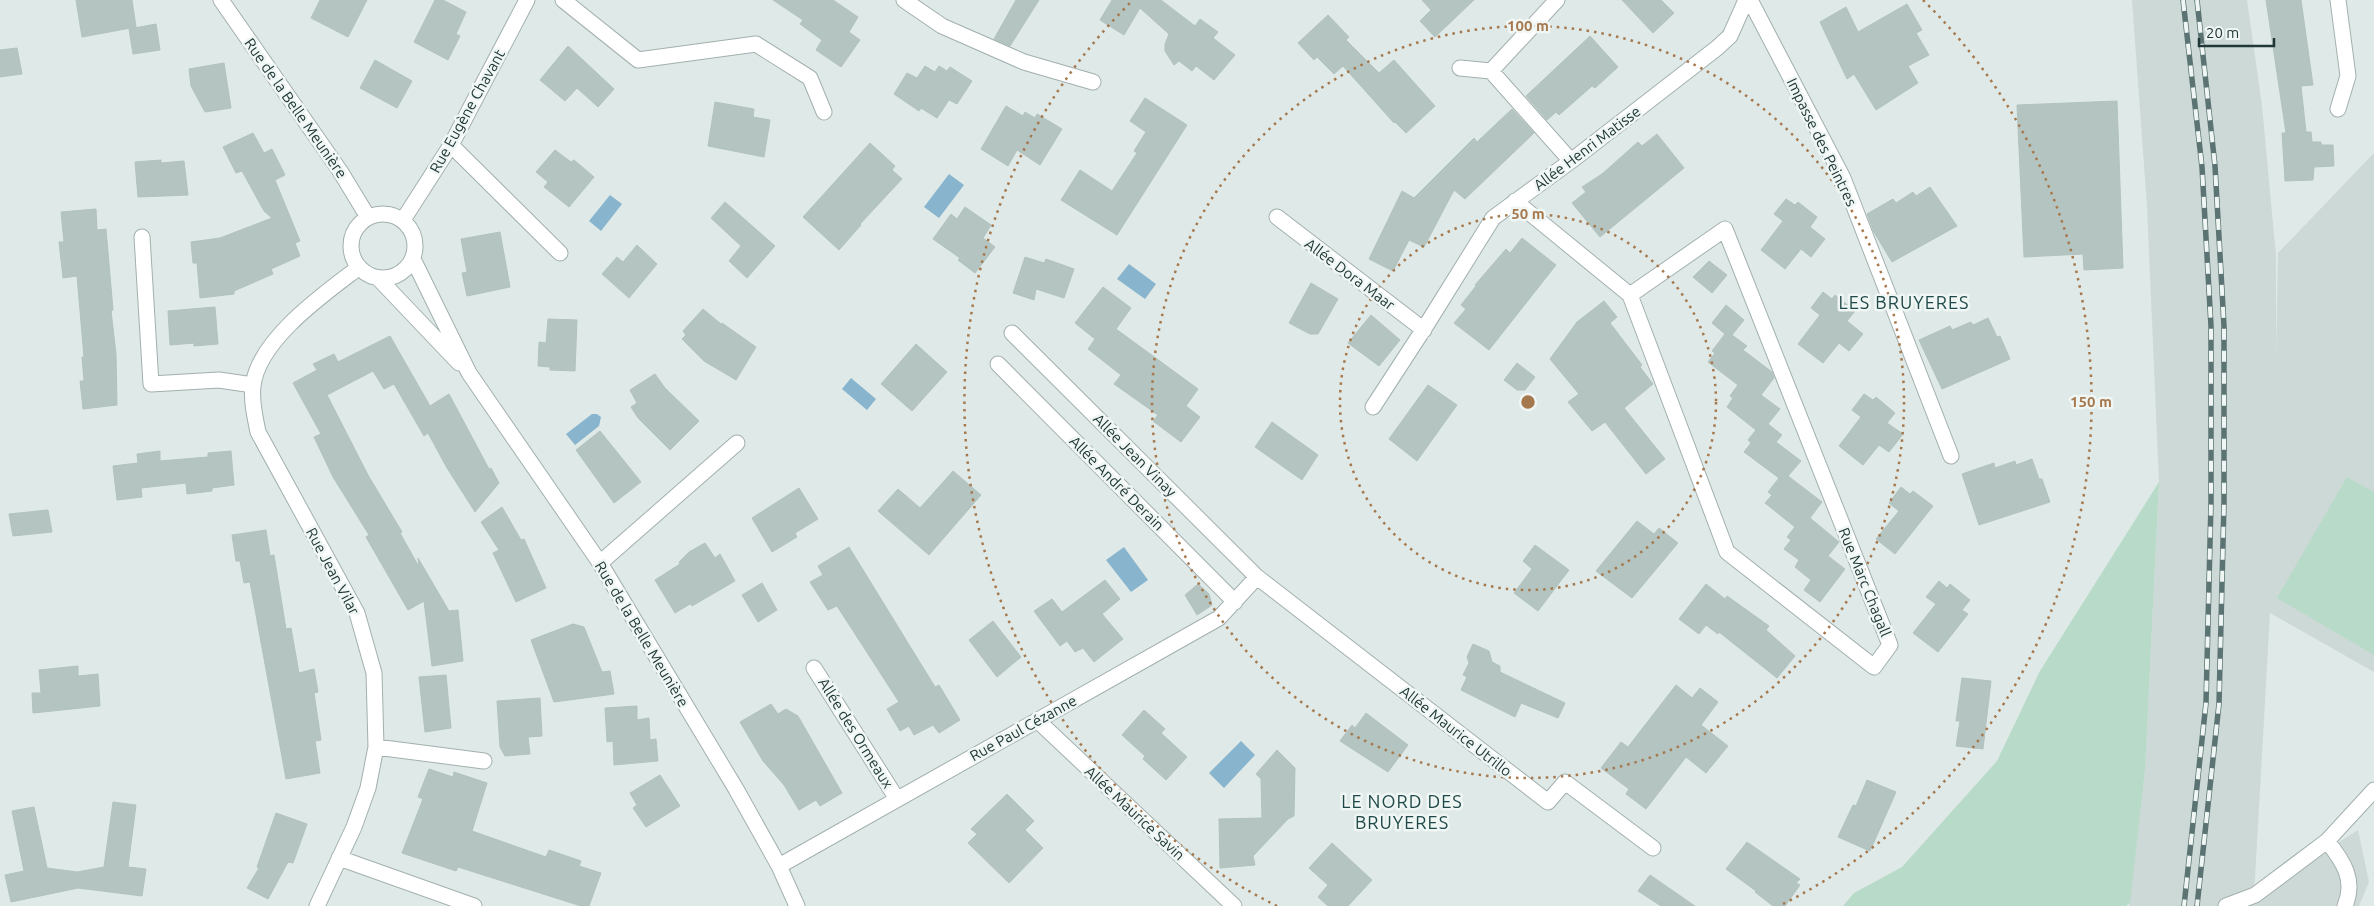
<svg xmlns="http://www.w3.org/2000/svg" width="2374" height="906" viewBox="0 0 2374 906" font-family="Ubuntu,sans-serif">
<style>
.built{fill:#cdd9d6}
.green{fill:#b8dac8}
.water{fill:#88b5cd}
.building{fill:#b4c4c0;stroke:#b1c3bf}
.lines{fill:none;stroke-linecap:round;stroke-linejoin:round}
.minor-casing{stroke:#a2b0af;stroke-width:17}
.minor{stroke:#fff;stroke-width:15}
.rail-casing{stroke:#5b7473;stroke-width:5.5}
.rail{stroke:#eff6f4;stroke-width:4;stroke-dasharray:11;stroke-linecap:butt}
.ring{fill:none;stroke:#a5784d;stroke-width:2.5;stroke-dasharray:2.5 5}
.labels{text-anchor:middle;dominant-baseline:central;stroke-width:5;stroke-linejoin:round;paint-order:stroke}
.street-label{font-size:15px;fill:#203837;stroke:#eff6f4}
.quarter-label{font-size:18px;letter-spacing:1px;fill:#1e4948;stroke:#eff6f4}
.centre{fill:#a5784d;stroke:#eff6f4;stroke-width:2.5}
.ring-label{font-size:15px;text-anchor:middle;font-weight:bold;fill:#a5784d;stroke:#eff6f4;stroke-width:5;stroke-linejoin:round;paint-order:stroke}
</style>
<rect width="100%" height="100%" fill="#dfe9e7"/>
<path class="built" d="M2132 0H2247L2262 106 2276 256V358L2278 253 2374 153V672L2270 613 2254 896 2358 830 2369 882 2359 906H2129L2145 771 2159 482 2147 206Z"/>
<path class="green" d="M2347 477 2374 492V655L2277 598Z
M2159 482 2145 771 2130 903 2126 906H1843L1854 893 1902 867 1997 761 2040 671Z"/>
<path class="water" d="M949 174 964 185 939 218 924 207Z
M610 195 622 204 601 231 589 221Z
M1129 264 1156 284 1145 299 1117 279Z
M851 378 876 399 867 410 842 389Z
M592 414H597L601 417 599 426 575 445 566 434Z
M1124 547 1148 580 1131 592 1106 560Z
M1241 741 1255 755 1224 788 1209 773Z"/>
<path class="building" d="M76 0H132L136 27 82 37Z
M320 0H367L348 37 311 18Z
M435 0H443L466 12 456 34 460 36 448 60 414 42Z
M773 0H833L858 17 849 32 860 40 841 67 816 50 822 40 800 24 803 20Z
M1016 0H1039L1010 46 994 39Z
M1112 0H1161L1195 26 1200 19 1218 32 1213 38 1235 55 1214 80 1196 66 1192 71 1179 61 1174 65 1165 51V44L1169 34 1140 8 1124 35 1100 20Z
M1422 0H1474L1435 37 1420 21 1431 10Z
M1622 0H1661L1674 13 1653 33Z
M2266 0H2301L2313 85 2301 86 2306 132H2311L2312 142H2321V145H2333L2334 166 2314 167 2313 180 2285 181 2282 133H2286Z
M1907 4 1922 30 1916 33 1929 55 1908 66 1918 83 1876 110 1854 74 1847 79 1820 22 1846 7 1858 32Z
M1328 15 1349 37 1346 40 1379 73 1394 60 1435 106 1406 133 1395 122 1394 123 1343 66 1334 74 1317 57 1314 60 1298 43Z
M156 24 160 50 133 54 129 29Z
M1590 36 1618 67 1595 88 1592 86 1559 115 1556 112 1547 120 1526 96Z
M568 46 614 89 598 107 577 88 565 101 540 80Z
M17 48 22 74 0 77V50Z
M375 60 412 81 397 108 360 88Z
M224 63 231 108 205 112 191 86 189 69Z
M925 66 935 72 939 66 947 71 950 67 972 81 957 104 949 100 937 118 921 108 919 111 894 94 907 73 917 78Z
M1145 98 1187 125 1117 235 1061 200 1080 170 1112 191 1137 153 1134 151 1146 132 1130 121Z
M2117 101 2123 268 2084 270 2083 254 2024 257 2017 105Z
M715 102 754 109 753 117 770 120 764 157 708 146Z
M1006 106 1023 116 1025 112 1035 118 1037 114 1062 129 1040 165 1017 150 1008 166 981 149Z
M1512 109 1534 133 1465 199 1454 190 1424 247 1409 240 1393 271 1369 259 1402 191 1414 198 1474 138 1477 142Z
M253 133 264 153 272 149 285 175 275 180 300 241 295 243 300 256 271 269 273 274 234 291V294L200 298 197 263H193L191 242 220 238 272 218 264 211 242 171 236 173 223 147Z
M1657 134 1684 168 1600 237 1572 203 1586 192 1582 187 1602 174 1638 142 1642 146Z
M870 143 895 166 892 170 902 179 860 224 861 225 839 250 803 217Z
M555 150 571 162 574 160 594 177 569 207 544 187 548 182 536 172Z
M161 160V163L184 161 188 195 138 197 135 162Z
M1930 187 1957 226 1892 262 1874 232 1867 214 1893 199 1896 203 1913 192 1916 196Z
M1786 199 1795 205 1798 202 1817 217 1810 227 1825 239 1811 257 1801 249 1785 269 1761 250 1783 221 1774 214Z
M725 202 775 246 747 278 729 261 741 246 711 218Z
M965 207 991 225 983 238 995 247 975 273 958 260 960 258 933 239 951 214 957 219Z
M96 209 97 230 106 229 113 310 111 311 116 354 117 405 83 409 80 381H84L82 357H84L77 276 63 278 59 242H64L61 212Z
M500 232 510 287 467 296 462 273 467 272 461 239Z
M1522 238 1556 265 1489 350 1454 323 1466 309 1461 305 1476 286 1475 285 1506 249 1510 253Z
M637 245 657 264 629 298 602 274 617 257 623 262Z
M1025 257 1044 263 1046 259 1074 269 1064 298 1036 289 1034 300 1013 293Z
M1709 261 1727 275 1712 293 1693 277Z
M1311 283 1338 299 1318 334H1310L1289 323Z
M1103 287 1131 308 1116 329 1198 389 1186 406 1200 417 1181 442 1153 421 1158 415 1114 384 1121 375 1088 349 1095 339 1075 323Z
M1823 292 1832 299 1835 295 1855 311 1847 321 1863 334 1849 351 1839 343 1823 363 1798 344 1820 315 1811 308Z
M1604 301 1617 317 1610 323 1642 365 1640 367 1653 384 1624 408 1665 459 1646 474 1605 422 1592 431 1568 402 1579 394 1550 359 1577 322Z
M1726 305 1744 320 1732 335 1747 346 1743 350 1772 372 1774 378 1761 395 1780 409 1768 424 1782 435 1776 442 1801 461 1788 476 1822 502 1810 518 1839 542 1828 556 1845 569 1820 602 1804 590 1811 580 1795 567 1799 560 1784 549 1791 540 1787 537 1795 527 1765 503 1772 495 1768 492 1779 478 1744 452 1751 443 1748 440 1756 430 1727 407 1733 398 1730 396 1738 385 1708 362 1715 353 1712 351 1725 334 1712 323Z
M215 307 218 344 194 346V343L170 345 168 311Z
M703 309 721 324 722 323 756 347 736 380 704 361 682 339 686 335 683 331Z
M1371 315 1400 340 1379 366 1348 343Z
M1988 318 1997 337 2000 336 2010 359 1942 389 1919 340 1950 326 1952 330 1971 322 1973 325Z
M548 319 577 320 575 371 550 370V367L538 366 539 342 546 343Z
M390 336 430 406 449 394 489 469 491 468 499 483 475 512 447 468 428 433 424 436 394 384 384 389 373 371 327 395 368 475 402 532 400 533 419 567 418 558 449 611 458 610 463 661 432 666 424 601 408 610 366 537 369 535 333 477 314 437 321 434 293 383 317 370 313 364 334 354 338 362Z
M916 344 947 372 912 411 881 384Z
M1517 363 1535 377 1525 390H1517L1504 380Z
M655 374 665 388 699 421 670 450 638 418 631 407 637 403 630 390Z
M1428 385 1457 405 1417 461 1389 439Z
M1864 394 1873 400 1876 397 1895 413 1887 423 1903 434 1889 452 1879 445 1863 465 1839 446 1861 417 1852 410Z
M1272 422 1318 455 1302 480 1255 447Z
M600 431 641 482 614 503 576 450Z
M160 451V461L208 457V453L231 451 234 485 212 488V491L187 494 186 483 141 488 142 497 117 500 113 466 138 463 137 454Z
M2032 459 2039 479H2042L2050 502 1979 525 1962 474 1994 463 1995 468 2015 461 2016 465Z
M953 471 981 495 929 555 878 511 898 489 920 508Z
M1901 487 1910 494 1913 491 1933 506 1895 554 1876 539 1899 511 1889 503Z
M799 488 818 519 795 533 797 537 772 552 752 518Z
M502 507 521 540 524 539 546 588 516 602 493 553 499 550 481 522Z
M48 510 52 532 13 536 9 514Z
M1637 521 1654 534 1659 528 1678 543 1632 598 1596 571Z
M266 530 270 556 274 555 286 629 291 628 299 673 314 669 318 692 314 693 321 740 315 741 320 773 286 779 250 582 244 583 240 561H236L232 535Z
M705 543 715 558 720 554 735 581 692 606 690 604 675 613 655 580 680 564 679 562 689 552Z
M1535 545 1569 570 1538 611 1514 593 1532 569 1523 561Z
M849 547 935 687 939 685 960 720 939 733 933 725 914 735 909 726 900 731 887 709 899 702 837 606 828 610 810 582 823 575 818 566Z
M1105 580 1120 599 1102 614 1123 639 1094 662 1083 648 1075 652 1067 641 1060 646 1034 611 1052 599 1062 612Z
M1939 581 1947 588 1950 584 1970 600 1962 610 1968 614 1938 652 1913 633 1936 604 1926 597Z
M762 583 777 610 758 622 742 595Z
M1198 584 1209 594 1212 605 1197 615 1185 595Z
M1706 584 1725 599 1727 596 1769 626 1766 630 1795 656 1777 678 1719 632 1718 634 1706 625 1699 634 1679 619Z
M993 621 1021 657 997 677 969 640Z
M573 624 584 627 602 672 610 671 614 694 554 702 531 640Z
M1473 644 1489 651 1492 662 1500 666V672L1565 703 1558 718 1521 703 1515 717 1461 690 1467 677 1463 675 1469 663 1467 657Z
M78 666V676L98 674 100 706 33 713 32 693H41L39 670Z
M446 675 451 728 425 732 419 677Z
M1962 678 1991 681 1983 749 1956 746 1960 721H1956Z
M1676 685 1692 698 1700 688 1718 702 1701 725 1728 746 1706 773 1686 757 1646 809 1626 794 1629 789 1601 768 1621 742 1628 747Z
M540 698 542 736 528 737 530 754 505 756 500 747 497 701Z
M771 704 778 714 786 709 798 716 842 793 820 806 816 800 799 810 784 785 763 761 740 722Z
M637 706V720L649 718 650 740 656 739 658 761 614 765 613 741 607 742 605 708Z
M1144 710 1165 729 1161 733 1187 757 1166 780 1143 759 1145 756 1122 735Z
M1366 713 1408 745 1388 772 1340 741 1352 725 1355 728Z
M1277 750 1295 768 1294 816 1288 819 1253 856 1255 865 1220 868 1219 819 1262 818 1261 779 1256 774Z
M429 769 453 777 454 772 487 783 472 831 546 857 549 850 581 861 579 866 601 873 589 906H581L458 867 456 871 402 853 423 799 418 797Z
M660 775 680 806 646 827 633 808 637 805 630 793Z
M1867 780 1896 792 1870 851 1838 837 1853 805 1856 806Z
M1007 794 1034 821 1025 830 1043 848 1009 883 968 843 977 834 971 829Z
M113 802 136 805 128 867 146 869 142 896 78 888 11 902 5 875 24 871 12 811 34 807 47 868 77 872 104 867Z
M276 813 307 824 293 863 288 862 268 899 247 888 259 868 257 867Z
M1747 842 1800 879 1796 883 1800 885 1785 906H1773L1755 892 1756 891 1726 869Z
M1332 843 1372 880 1348 906H1328L1318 897 1328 885 1309 868Z
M1650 875 1695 906H1661L1638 891Z"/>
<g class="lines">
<defs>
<path id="minor" d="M221 0 340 171 368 217
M563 0 638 60 756 44 810 78 824 112
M904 0 942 26 1024 62 1093 82
M1750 0 1843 178 1951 456
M1460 68 1491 71 1557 0
M1491 71 1571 161
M2338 109 2348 76 2338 0
M451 145 560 253
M1515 201 1630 295 1725 229 1890 645 1874 667 1727 552 1630 295
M351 246a32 32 0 1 1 64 0a32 32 0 1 1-64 0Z
M1277 217 1424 330
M403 220 451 145 527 0
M142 237 151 384 219 380 253 385
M413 259 469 373 600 563 736 789 779 866 797 906
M379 279 459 363
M1012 333 1257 577 1548 802 1565 782 1653 848
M998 364 1235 602
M1373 407 1427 324 1493 218 1571 161 1717 48 1730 36 1746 0
M600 563 737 443
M814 668 897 799
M1037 720 1234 906
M376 747 484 761
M2327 841C2343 861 2356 880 2345 906
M339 858 474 906
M779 866 1219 618 1257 577
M317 906 354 827 368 788 376 747 374 673 357 613 258 432C255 417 251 401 253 386 258 340 324 294 358 268
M2226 906 2255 895 2327 841 2374 790"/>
</defs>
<use href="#minor" class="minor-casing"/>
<use href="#minor" class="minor"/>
<defs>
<path id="rail" d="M2183 0 2202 167 2211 326V503L2206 703 2184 906
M2197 0 2215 166 2224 326V503L2219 704 2197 906"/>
</defs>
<use href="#rail" class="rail-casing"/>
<use href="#rail" class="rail"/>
</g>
<g class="ring">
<circle cx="1528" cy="402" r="188"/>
<circle cx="1528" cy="402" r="376"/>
<path d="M1277 906A563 563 0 0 1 1133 0M1923 0A563 563 0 0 1 1779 906"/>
</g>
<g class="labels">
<g class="street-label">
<text transform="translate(296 108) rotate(55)">Rue de la Belle Meunière</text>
<text transform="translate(467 111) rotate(-61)">Rue Eugène Chavant</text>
<text transform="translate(1822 142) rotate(64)">Impasse des Peintres</text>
<text transform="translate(1587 148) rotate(-37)">Allée Henri Matisse</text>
<text transform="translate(1350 274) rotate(37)">Allée Dora Maar</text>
<text transform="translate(1135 455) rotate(45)">Allée Jean Vinay</text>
<text transform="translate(1117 483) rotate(45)">Allée André Derain</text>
<text transform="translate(333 571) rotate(62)">Rue Jean Vilar</text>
<text transform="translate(1865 582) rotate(68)">Rue Marc Chagall</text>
<text transform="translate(642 634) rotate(59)">Rue de la Belle Meunière</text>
<text transform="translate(1023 728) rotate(-29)">Rue Paul Cézanne</text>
<text transform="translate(1456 731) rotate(38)">Allée Maurice Utrillo</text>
<text transform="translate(856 733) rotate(58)">Allée des Ormeaux</text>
<text transform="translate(1135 813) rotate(43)">Allée Maurice Savin</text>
</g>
<g class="quarter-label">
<text x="1904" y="302">LES BRUYERES</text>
<text x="1402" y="801">LE NORD DES<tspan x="1402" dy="21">BRUYERES</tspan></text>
</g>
</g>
<circle cx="1528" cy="402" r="8" class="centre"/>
<g class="ring-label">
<text x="1528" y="31">100 m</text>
<text x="1528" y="219">50 m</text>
<text x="2091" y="407">150 m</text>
</g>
<path d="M2199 38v8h75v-8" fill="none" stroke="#203837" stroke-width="2.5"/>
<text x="2206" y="38" font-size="15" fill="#203837" stroke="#eff6f4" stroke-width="4" paint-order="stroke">20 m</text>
</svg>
